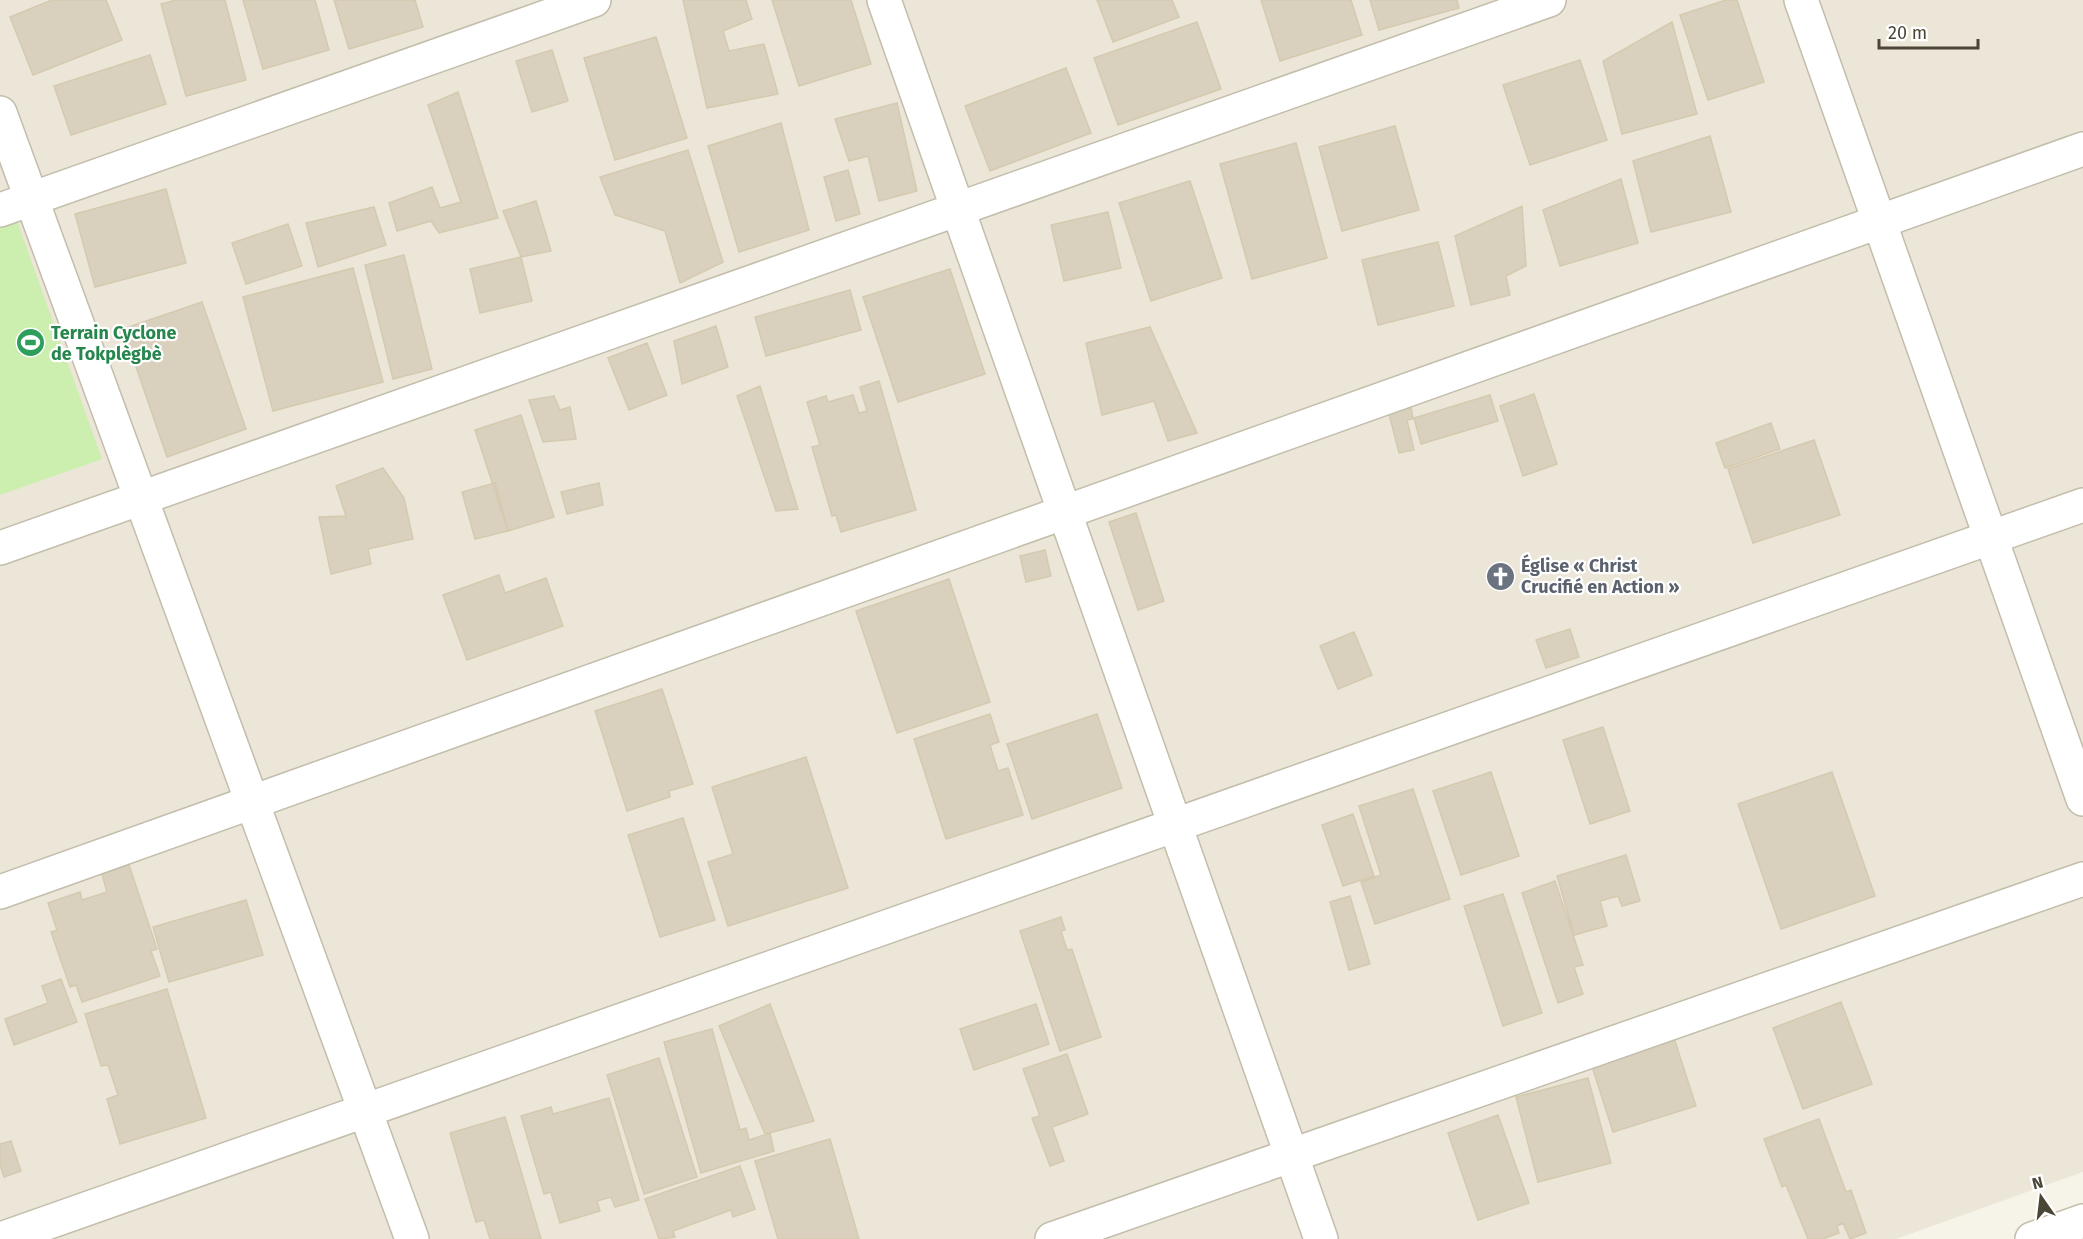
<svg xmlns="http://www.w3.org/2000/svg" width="2083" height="1239" viewBox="0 0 2083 1239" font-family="'Fira Sans',sans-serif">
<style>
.residential{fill:#ebe6d7}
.green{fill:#cceeaf}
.building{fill:#d9d1bd;stroke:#d5cab0;stroke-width:1.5}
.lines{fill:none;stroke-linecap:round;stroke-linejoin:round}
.minor-casing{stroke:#c3bdab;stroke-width:36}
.minor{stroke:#fff;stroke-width:33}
.labels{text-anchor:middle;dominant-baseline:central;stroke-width:4.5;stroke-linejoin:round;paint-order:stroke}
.leisure-label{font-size:18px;font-weight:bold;fill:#27864d;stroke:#fff;text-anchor:start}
.worship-label{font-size:18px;font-weight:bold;fill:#5b616d;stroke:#fff;text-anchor:start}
</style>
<rect width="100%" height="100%" fill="#f6f3e9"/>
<path class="residential" d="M0 0H2083V1172L1896 1239H0Z"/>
<path class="green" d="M17 221 102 459 0 495V227Z"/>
<path class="building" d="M52 0H106L122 40 33 75 10 17Z
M176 0H225L246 80 186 96 161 4Z
M243 0H315L329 50 263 69Z
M334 0H415L423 27 349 49Z
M683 0H746L752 19 723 31 729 51 764 44 778 94 707 108Z
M772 0H851L871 64 799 86Z
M1097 0H1172L1179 17 1113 42Z
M1261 0H1351L1362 35 1280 61Z
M1370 0H1457L1459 8 1379 30Z
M1726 0H1737L1764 82 1708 100 1680 15Z
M1197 22 1221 89 1118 125 1094 58Z
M1672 22 1697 114 1622 134 1603 61Z
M656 37 687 138 615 160 584 58Z
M552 50 568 101 532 112 516 61Z
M150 55 166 104 71 135 54 86Z
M1580 60 1607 140 1530 165 1503 85Z
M1066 68 1091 133 990 171 965 106Z
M458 92 498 218 439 233 431 221 397 231 389 203 432 187 440 208 461 202 428 105Z
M897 103 917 191 879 201 868 156 849 161 835 119Z
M781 123 809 230 739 252 708 146Z
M1395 126 1419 210 1342 231 1319 147Z
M1710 136 1731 212 1651 232 1633 161Z
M1296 143 1327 258 1252 279 1220 164Z
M688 150 723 262 680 283 665 231 615 215 600 177Z
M848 170 860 214 836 221 824 177Z
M1621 179 1638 243 1560 266 1543 210Z
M1190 181 1222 278 1151 301 1119 203Z
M166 189 186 263 95 287 75 214Z
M536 201 551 251 521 257 503 211Z
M1522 206 1526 266 1506 276 1510 295 1471 305 1455 236Z
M374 207 386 245 318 267 306 223Z
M1108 212 1121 268 1064 281 1051 225Z
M288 224 302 266 246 284 232 243Z
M1438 242 1454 306 1378 325 1362 260Z
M404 255 432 369 393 379 365 265Z
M521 257 532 301 480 313 470 269Z
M353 268 383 382 273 411 243 297Z
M950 269 985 374 898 402 863 297Z
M850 290 861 330 766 356 755 317Z
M202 302 246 429 167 457 123 329Z
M716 326 728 367 682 384 674 341Z
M1150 327 1197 433 1168 441 1154 401 1102 415 1086 343Z
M647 343 667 395 629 410 608 358Z
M879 381 916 510 841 532 836 515 832 516 812 447 820 445 807 402 826 396 828 402 853 395 859 413 867 411 860 387Z
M760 386 798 509 776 511 737 396Z
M1534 394 1557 464 1523 476 1500 406Z
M1490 395 1498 421 1421 444 1414 418Z
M554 396 560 410 570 407 576 439 543 442 529 400Z
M1411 408 1413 419 1407 420 1414 450 1399 453 1389 414Z
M521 415 554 517 508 531 475 430Z
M1771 423 1780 449 1725 468 1716 443Z
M1814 440 1840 515 1753 543 1728 469Z
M383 468 404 498 413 539 368 549 371 564 331 574 319 517 346 516 336 486Z
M495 483 508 531 475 539 462 492Z
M599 483 603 505 567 514 561 492Z
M1136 513 1164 601 1138 610 1109 522Z
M1045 550 1051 576 1026 582 1020 556Z
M499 575 505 593 546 578 563 626 467 660 443 595Z
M949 579 990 702 897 733 856 611Z
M1570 629 1579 657 1546 668 1536 640Z
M1354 632 1372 675 1338 689 1320 646Z
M662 689 693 784 669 791 670 797 627 811 595 711Z
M990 714 999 742 990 745 998 771 1008 768 1023 815 946 839 914 739Z
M1097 714 1122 788 1032 819 1007 744Z
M1603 727 1630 811 1590 824 1563 740Z
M806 757 848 888 728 926 708 862 733 854 712 787Z
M1491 772 1519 856 1461 875 1433 791Z
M1832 772 1875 896 1781 929 1738 804Z
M1413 789 1450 899 1375 924 1361 882 1381 875 1359 806Z
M1353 814 1374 876 1343 886 1322 825Z
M683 818 715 920 660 937 628 835Z
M1626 855 1640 901 1622 906 1618 896 1600 901 1607 926 1574 935 1557 876Z
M129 865 157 949 151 951 160 976 82 1002 76 985 70 987 51 932 57 930 48 903 80 892 82 900 107 892 102 874Z
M1555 881 1583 965 1574 967 1583 994 1558 1003 1522 893Z
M1503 894 1542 1013 1503 1026 1464 906Z
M1350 896 1370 964 1349 970 1330 902Z
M246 900 263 955 169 982 153 927Z
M1061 917 1065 930 1061 931 1067 950 1072 949 1101 1037 1060 1051 1020 931Z
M61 979 77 1022 14 1045 5 1019 48 1003 42 986Z
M167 989 206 1118 120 1144 107 1099 118 1095 108 1065 101 1066 85 1014Z
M1841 1002 1872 1084 1803 1109 1773 1028Z
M770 1004 814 1121 765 1134 719 1026Z
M1036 1004 1049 1044 974 1070 960 1029Z
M712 1029 740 1130 746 1128 749 1140 770 1133 774 1151 701 1173 664 1042Z
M1673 1035 1696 1106 1613 1132 1590 1060Z
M1067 1054 1088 1114 1052 1127 1064 1161 1050 1166 1032 1118 1040 1116 1023 1069Z
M659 1058 697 1177 644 1194 607 1075Z
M1588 1078 1611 1163 1538 1182 1516 1097Z
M609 1098 639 1200 615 1207 611 1197 597 1201 600 1211 560 1223 551 1192 544 1194 521 1116 551 1107 553 1114Z
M1498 1115 1529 1203 1478 1220 1448 1133Z
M505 1117 541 1239H490L484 1220 476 1222 450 1133Z
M1819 1119 1846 1192 1851 1190 1866 1233 1850 1239 1843 1223 1837 1226 1839 1233 1823 1239H1808L1786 1185 1782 1187 1764 1139Z
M830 1139 859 1239H778L755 1161Z
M11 1141 21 1171 4 1177 0 1165V1144Z
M740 1166 755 1209 733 1217 731 1210 673 1231 675 1237 659 1239 645 1199Z"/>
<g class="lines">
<defs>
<path id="minor" d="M884 0 1321 1239
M1801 0 2083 799
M0 113 412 1239
M0 210 594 0
M0 548 1549 0
M0 892 2083 149
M1 1239 2083 505
M1052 1239 2083 879
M2032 1239 2083 1221"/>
</defs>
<use href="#minor" class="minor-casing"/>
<use href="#minor" class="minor"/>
</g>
<defs>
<symbol id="stadium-disc" viewBox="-11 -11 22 22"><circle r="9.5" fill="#2e9e5b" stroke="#fff"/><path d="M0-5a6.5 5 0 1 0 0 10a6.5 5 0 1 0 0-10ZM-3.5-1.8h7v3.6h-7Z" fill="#fff"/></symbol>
<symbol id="church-disc" viewBox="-11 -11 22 22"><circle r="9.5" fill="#6b7280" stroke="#fff"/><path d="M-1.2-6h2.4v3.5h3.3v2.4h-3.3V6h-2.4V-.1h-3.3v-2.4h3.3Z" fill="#fff"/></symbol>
</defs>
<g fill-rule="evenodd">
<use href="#stadium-disc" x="14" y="326" width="33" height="33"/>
<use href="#church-disc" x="1484" y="560" width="33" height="33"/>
</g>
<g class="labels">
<g class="leisure-label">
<text x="51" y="333">Terrain Cyclone<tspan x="51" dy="21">de Tokplègbè</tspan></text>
</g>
<g class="worship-label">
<text x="1521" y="566">Église « Christ<tspan x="1521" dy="21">Crucifié en Action »</tspan></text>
</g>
</g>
<g transform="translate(2041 1197) rotate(346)" stroke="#ffffff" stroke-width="4.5" paint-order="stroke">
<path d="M0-4.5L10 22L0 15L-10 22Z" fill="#4b4536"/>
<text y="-9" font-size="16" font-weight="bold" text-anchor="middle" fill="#4b4536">N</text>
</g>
<path d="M1879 39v9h99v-9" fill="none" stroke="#4b4536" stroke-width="3"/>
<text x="1888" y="39" font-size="18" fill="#4b4536" stroke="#ffffff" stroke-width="4.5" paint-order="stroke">20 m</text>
</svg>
